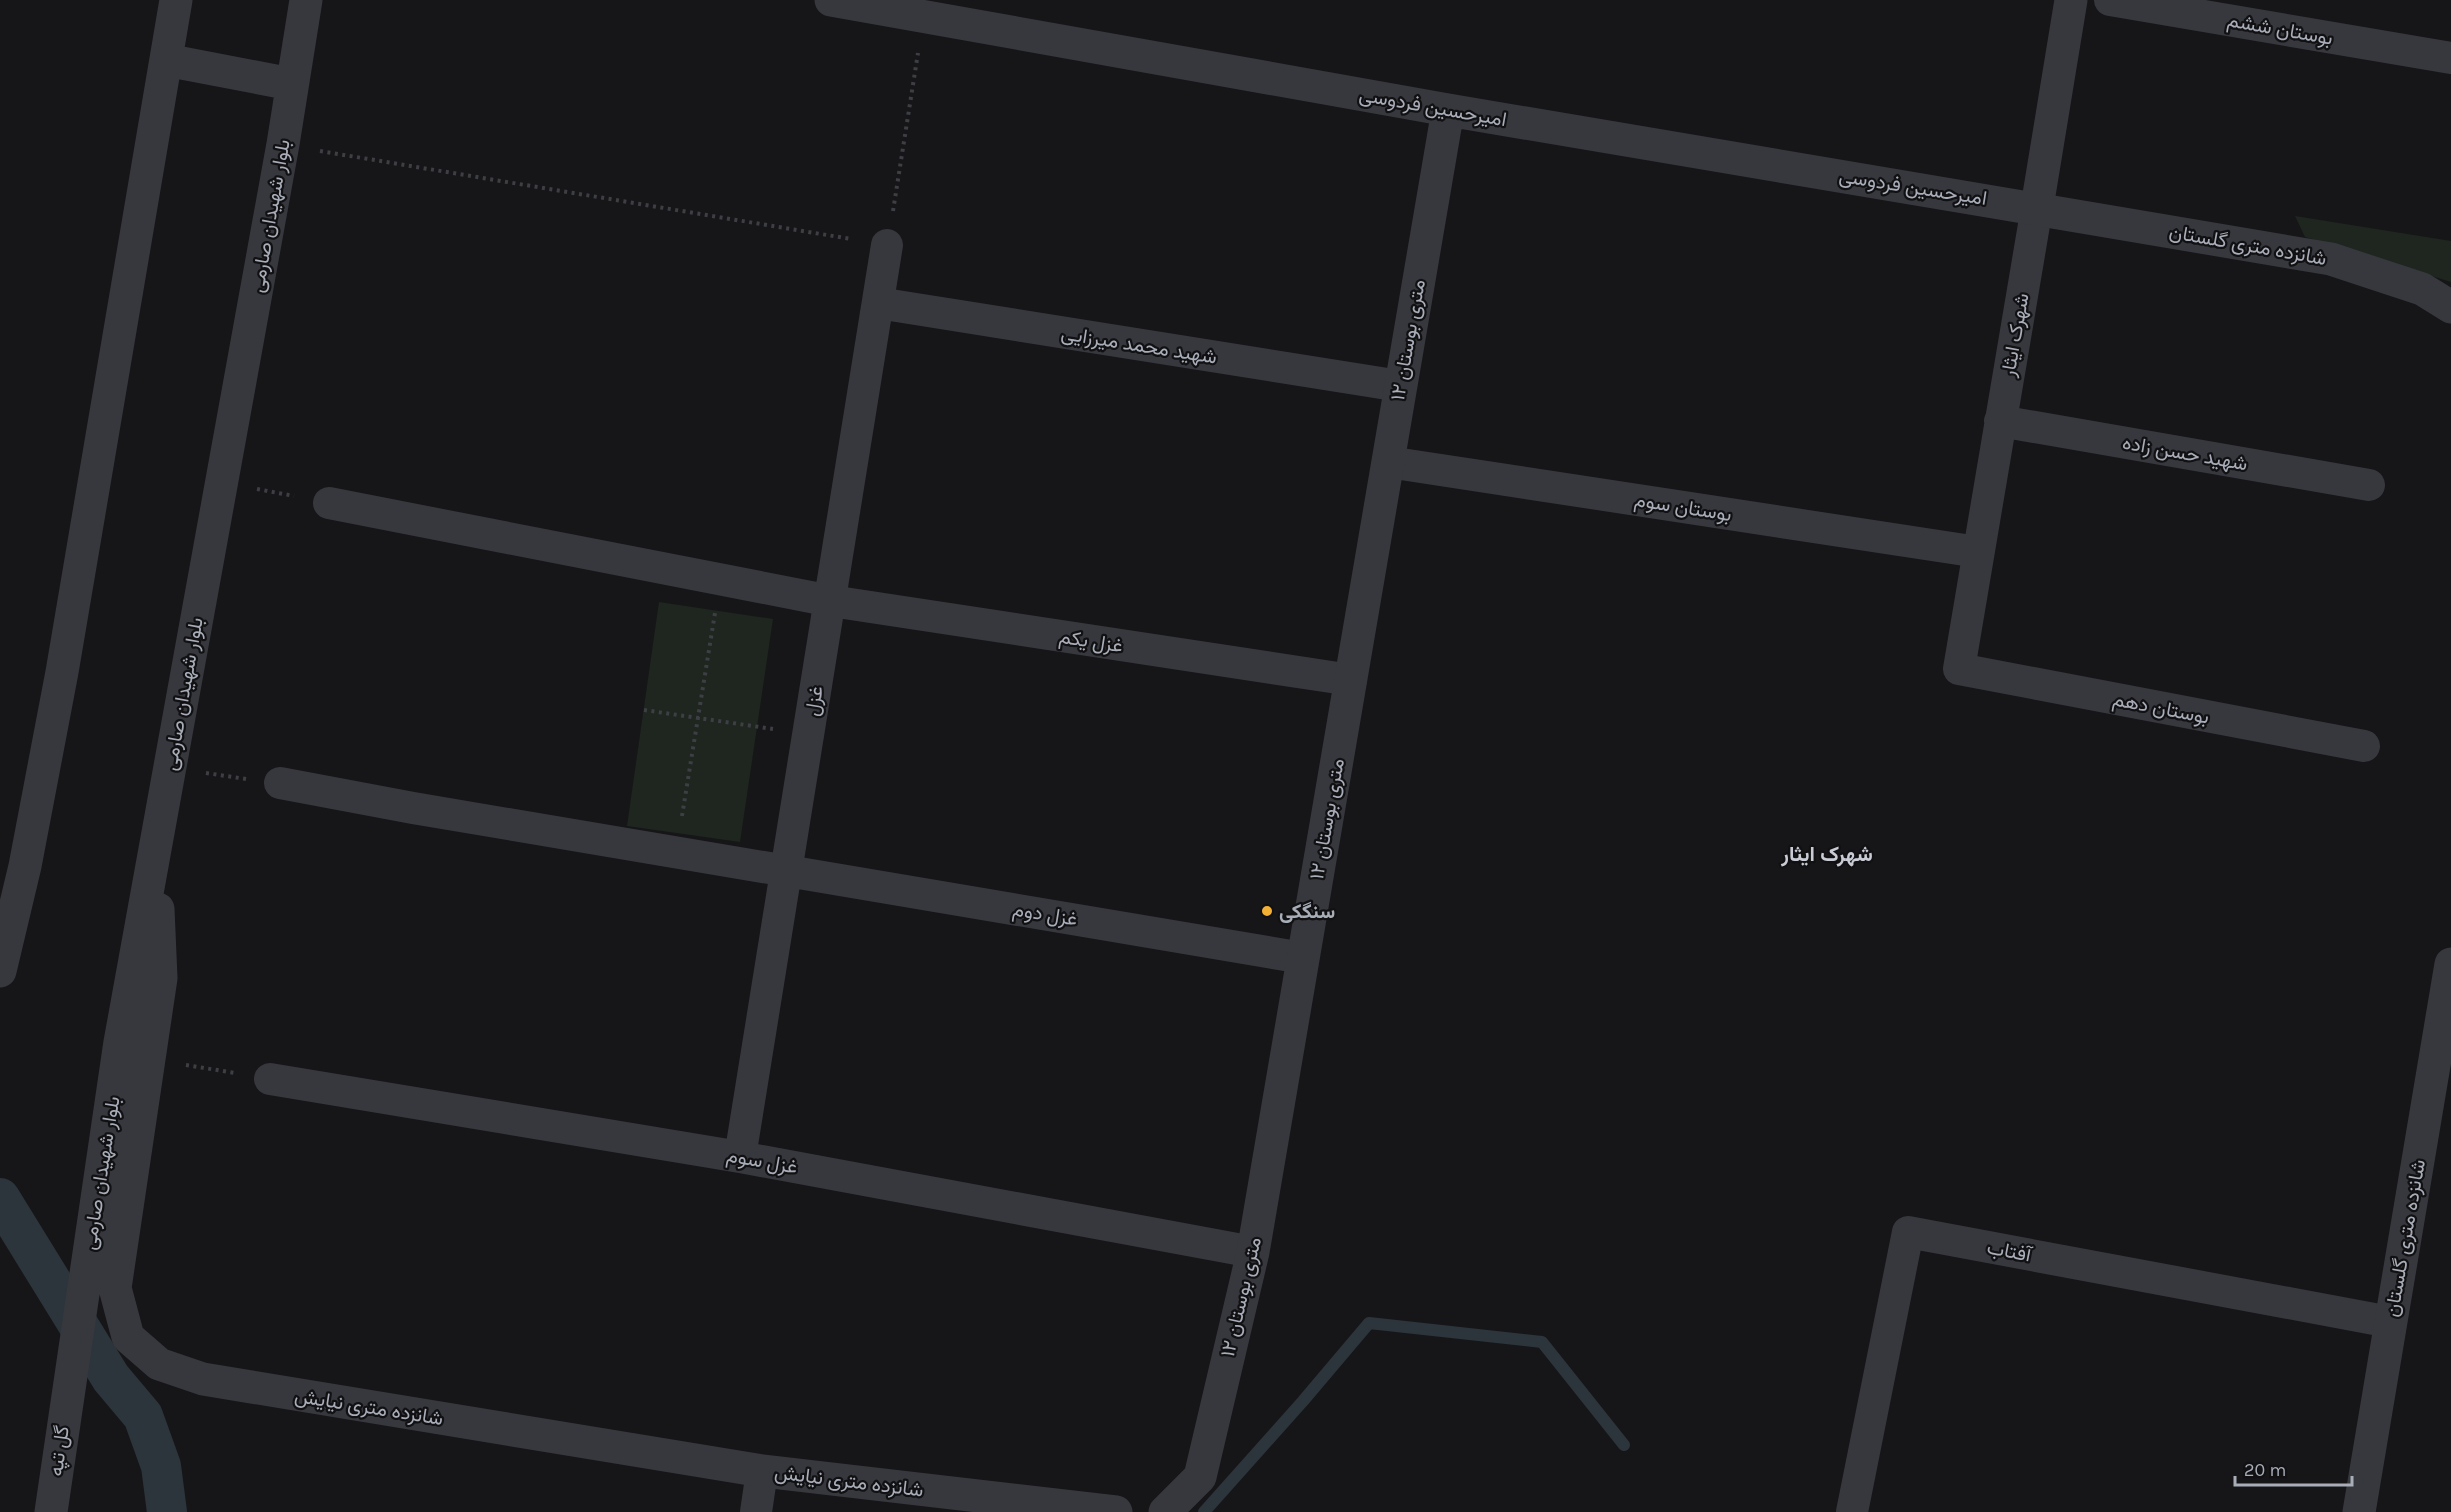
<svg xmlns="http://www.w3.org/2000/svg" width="2451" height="1512" viewBox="0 0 2451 1512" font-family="Karla,Vazirmatn,sans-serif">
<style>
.green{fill:#1e261f}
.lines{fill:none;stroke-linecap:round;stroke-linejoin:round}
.stream{stroke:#2c353c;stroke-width:12}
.canal{stroke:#2c353c;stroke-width:40}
.path{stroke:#3d3f44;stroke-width:4;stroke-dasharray:3 4.5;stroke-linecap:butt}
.minor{stroke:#37383d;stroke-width:32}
.tertiary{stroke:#37383d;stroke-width:33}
.poi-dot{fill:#f2b134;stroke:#111113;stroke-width:2}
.labels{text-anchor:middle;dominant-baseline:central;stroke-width:4.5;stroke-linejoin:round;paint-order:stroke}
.street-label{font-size:20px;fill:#a8adb8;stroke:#111113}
.poi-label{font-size:20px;font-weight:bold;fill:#a8adb8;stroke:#111113;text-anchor:start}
.neighbourhood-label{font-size:21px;font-weight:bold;fill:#c9ccd4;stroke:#111113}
</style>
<rect width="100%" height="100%" fill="#161618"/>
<path class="green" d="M2295 216 2451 241V282L2305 237Z
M659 602 773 619 740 842 627 826Z"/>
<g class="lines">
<path class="stream" d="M1204 1512 1303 1401 1369 1323 1542 1342 1624 1445"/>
<path class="canal" d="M0 1198 111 1378 143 1416 161 1466 167 1512"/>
<path class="path" d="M320 151 851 239
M893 211 918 53
M257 489 294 496
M644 710 773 729
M206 773 246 779
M682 816 715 613
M186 1065 235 1073"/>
<path class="minor" d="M2110 0 2451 58
M2037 207 1959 669 2364 746
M878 303 1400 386
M2000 421 2369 485
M1388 462 1978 552
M329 503 831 601 1351 680
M280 783 413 808 1303 958
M270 1079 740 1157 1253 1252
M740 1157 887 245
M756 1512 762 1471
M1852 1512 1908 1232 2390 1322"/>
<path class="tertiary" d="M831 0 1448 110 2331 259 2422 289 2451 307
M166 60 291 84
M2037 207 2071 0
M158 909 161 978 115 1288 128 1337 159 1364 203 1379 762 1471 1116 1512
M0 971 25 866 62 672 176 0
M51 1512 120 1042 283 144 306 0
M1165 1512 1200 1477 1253 1252 1448 110
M2359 1512 2451 964"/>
</g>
<circle class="poi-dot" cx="1267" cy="911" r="6"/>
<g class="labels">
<g class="street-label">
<text transform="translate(2280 29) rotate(10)">بوستان ششم</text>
<text transform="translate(1433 107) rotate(10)">امیرحسین فردوسی</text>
<text transform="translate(1913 187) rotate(9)">امیرحسین فردوسی</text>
<text transform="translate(270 216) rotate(-80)">بلوار شهیدان صارمی</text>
<text transform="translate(2248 245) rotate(10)">شانزده متری گلستان</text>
<text transform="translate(2015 335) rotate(-80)">شهرک ایثار</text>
<text transform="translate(1408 340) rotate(-80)">۱۲ متری بوستان</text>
<text transform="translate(1139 345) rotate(9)">شهید محمد میرزایی</text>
<text transform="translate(2185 453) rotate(10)">شهید حسن زاده</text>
<text transform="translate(1683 507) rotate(9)">بوستان سوم</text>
<text transform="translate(1091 641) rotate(9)">غزل یکم</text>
<text transform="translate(183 694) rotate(-80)">بلوار شهیدان صارمی</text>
<text transform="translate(814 701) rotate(-81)">غزل</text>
<text transform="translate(2161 708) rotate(11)">بوستان دهم</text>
<text transform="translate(1327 819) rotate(-80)">۱۲ متری بوستان</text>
<text transform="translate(1045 914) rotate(9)">غزل دوم</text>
<text transform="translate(762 1161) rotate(10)">غزل سوم</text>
<text transform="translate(101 1173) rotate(-81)">بلوار شهیدان صارمی</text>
<text transform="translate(2405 1238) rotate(-80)">شانزده متری گلستان</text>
<text transform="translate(2009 1251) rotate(11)">آفتاب</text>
<text transform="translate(1241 1297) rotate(-77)">۱۲ متری بوستان</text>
<text transform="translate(369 1407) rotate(9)">شانزده متری نیایش</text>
<text transform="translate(59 1451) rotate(-82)">گل تپه</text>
<text transform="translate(849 1481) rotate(7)">شانزده متری نیایش</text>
</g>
<g class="poi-label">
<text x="1279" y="911">سنگکی</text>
</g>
<g class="neighbourhood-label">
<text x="1827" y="854">شهرک ایثار</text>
</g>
</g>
<path d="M2235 1476v9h117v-9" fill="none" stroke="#a8adb8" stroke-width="3"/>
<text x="2244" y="1476" font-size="18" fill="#a8adb8" stroke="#111113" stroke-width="4.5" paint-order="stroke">20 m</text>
</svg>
